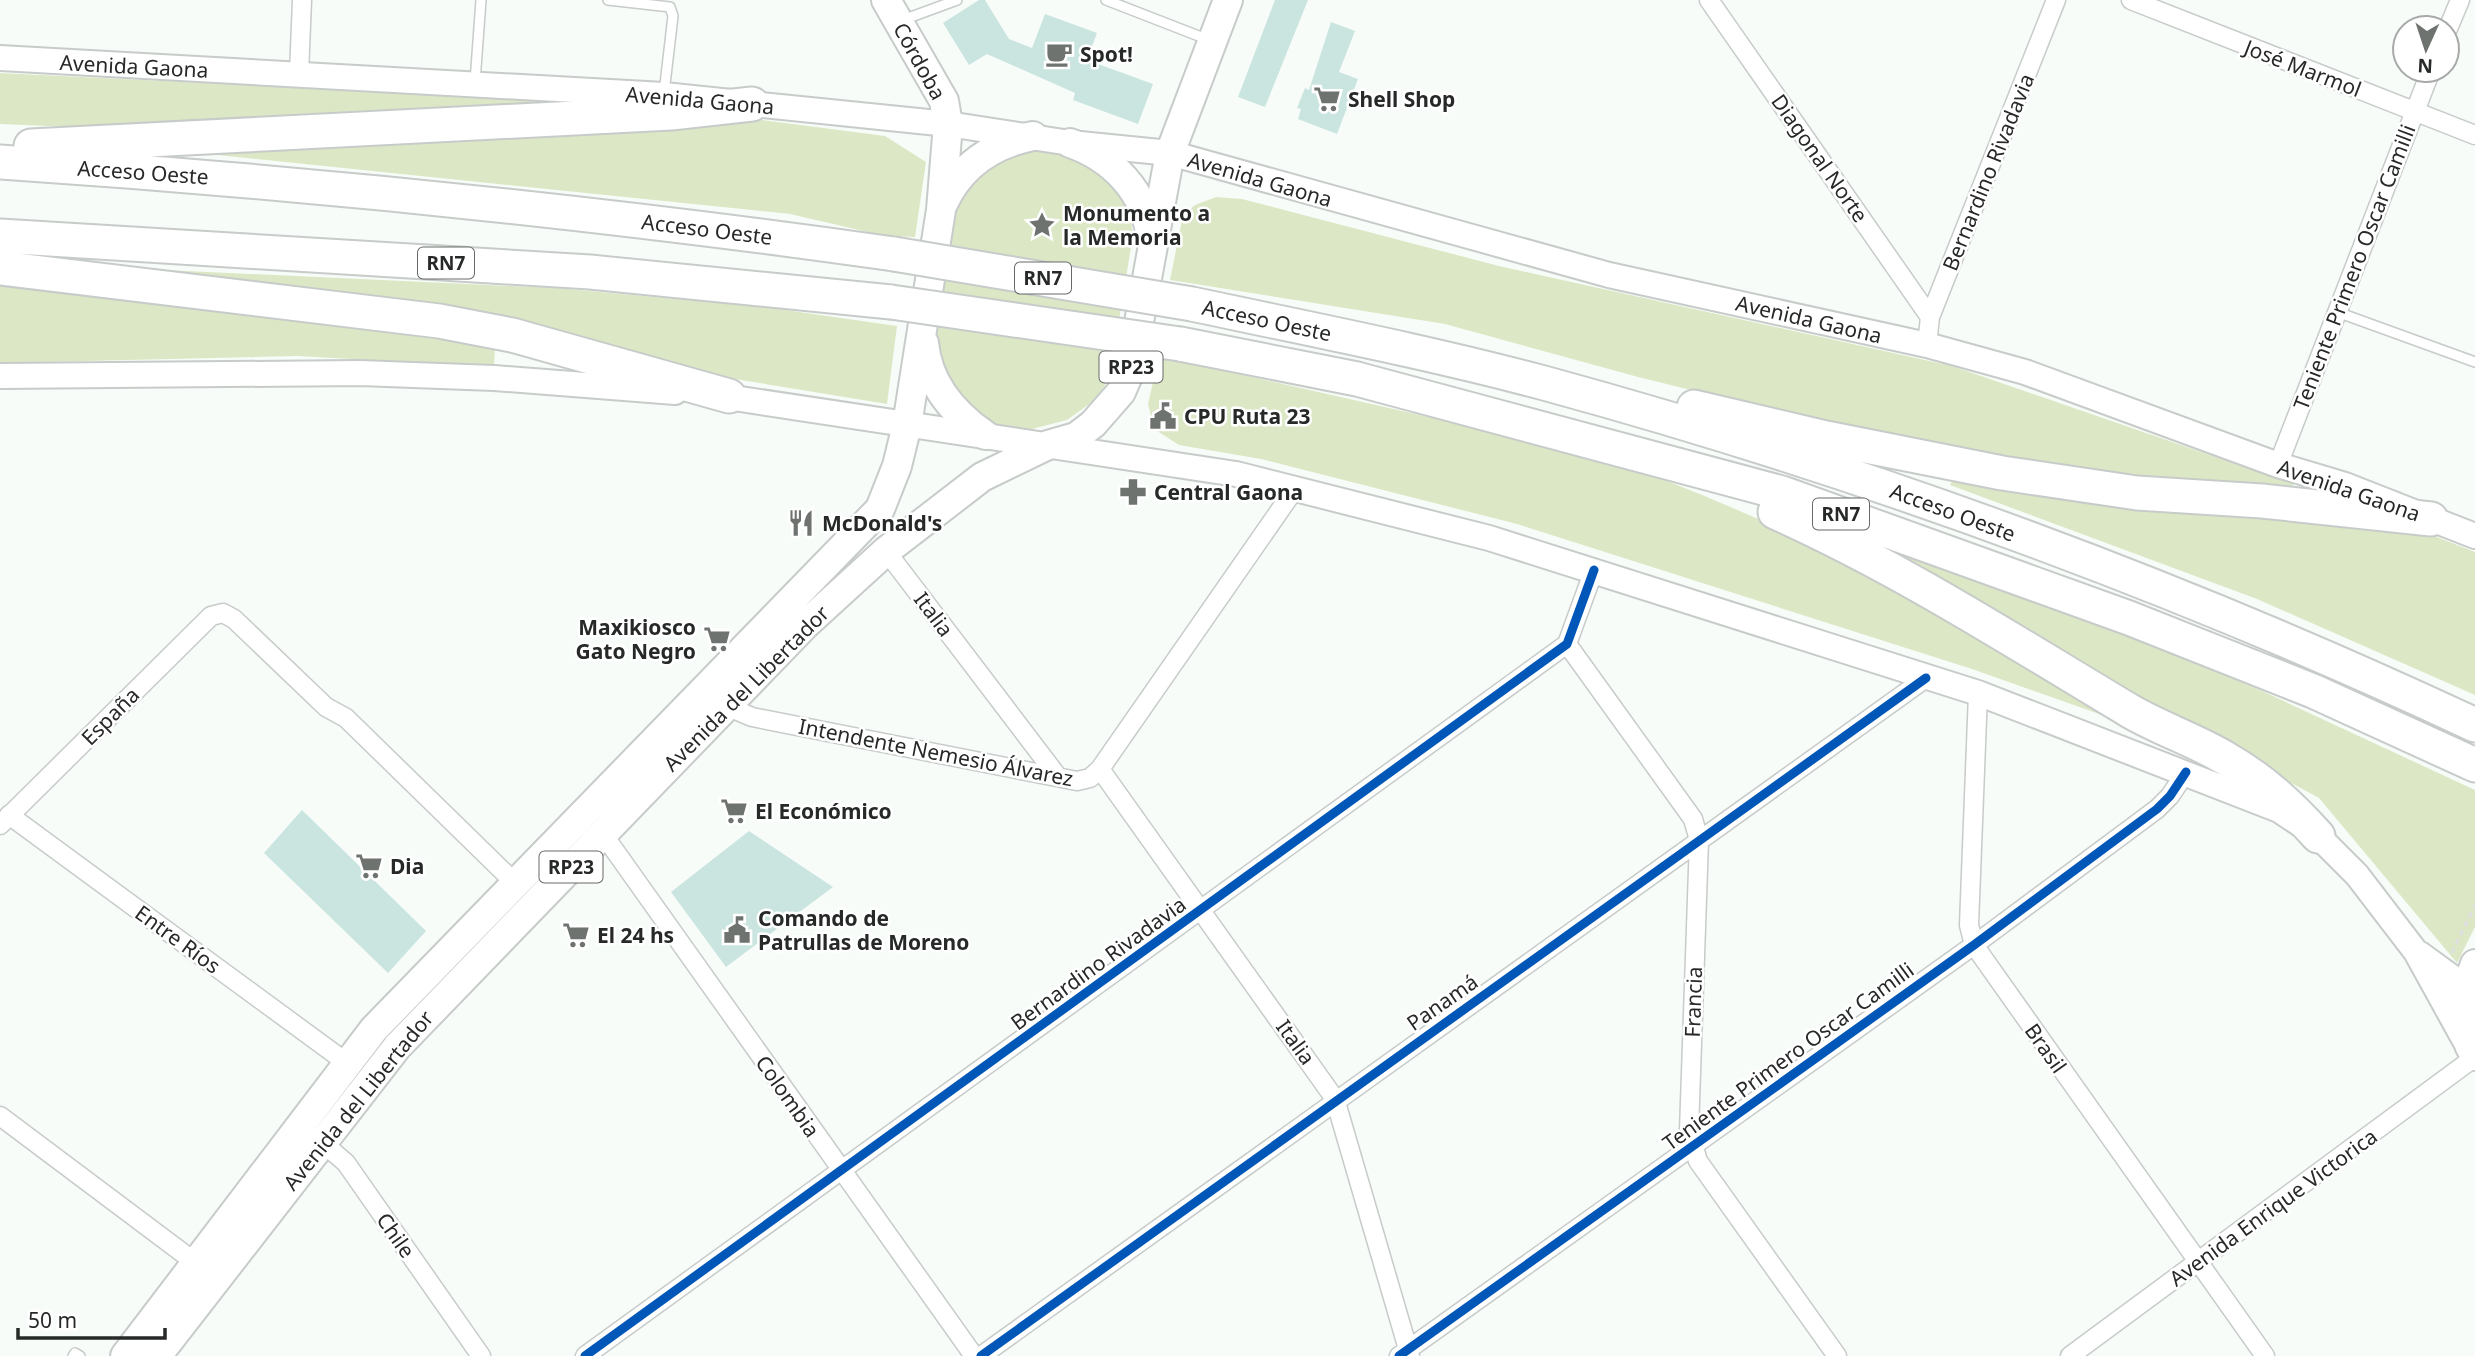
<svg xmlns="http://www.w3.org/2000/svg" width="2475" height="1356" viewBox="0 0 2475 1356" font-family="'Noto Sans',sans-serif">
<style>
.green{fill:#dce8c5}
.building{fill:#cae5df}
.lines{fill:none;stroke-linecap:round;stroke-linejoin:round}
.lane-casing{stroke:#c7cbc9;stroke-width:12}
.street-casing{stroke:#c7cbc9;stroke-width:21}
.secondary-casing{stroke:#c7cbc9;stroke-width:28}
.primary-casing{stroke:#c7cbc9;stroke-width:32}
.highway-casing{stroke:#c7cbc9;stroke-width:37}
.path{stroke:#dedfdf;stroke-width:3.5;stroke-dasharray:5 5;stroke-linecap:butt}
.lane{stroke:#fefffe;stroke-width:9}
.street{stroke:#fefffe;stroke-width:18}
.secondary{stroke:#fefffe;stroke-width:24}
.primary{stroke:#fefffe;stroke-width:28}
.highway{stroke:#fefffe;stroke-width:33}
.highway-bridge-casing{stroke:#c7cbc9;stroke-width:37;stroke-linecap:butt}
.highway-bridge{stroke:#fefffe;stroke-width:33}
.cycleway-casing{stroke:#fff;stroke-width:13}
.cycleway{stroke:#0057b8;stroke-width:9}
.labels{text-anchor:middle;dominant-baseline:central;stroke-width:5;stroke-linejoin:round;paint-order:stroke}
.shield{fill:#fff;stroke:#676968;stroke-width:2}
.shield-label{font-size:19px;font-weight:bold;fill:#262927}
.poi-label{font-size:21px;font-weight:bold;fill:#262927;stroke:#fff;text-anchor:start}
.street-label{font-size:21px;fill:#262927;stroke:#fff}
</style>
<rect width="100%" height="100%" fill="#f7fcf9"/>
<path class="green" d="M0 73 593 102 120 129 0 124Z
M702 117 762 120 885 136 926 162 915 237 885 236 790 214 198 153Z
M1042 144 1110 175 1129 209 1133 235 1112 363 1105 385 1095 400 1067 420 1024 431 992 427 962 410 932 360 952 201 980 166Z
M1216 197 1242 199 1499 266 1952 366 2294 484 2290 488 2178 481 1966 453 1853 430 1638 377 1445 324 1170 280 1183 215 1195 205Z
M121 268 556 288 764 307 897 326 887 404 692 372Z
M0 281 495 345 494 367 297 356 0 363Z
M1159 356 1592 454C1709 493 1823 546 1931 606 1994 641 2054 682 2116 720L1972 669 1517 524 1261 459 1179 445 1154 429 1148 404Z
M1954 478 2414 528 2475 552V695L2257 599 1950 485Z
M1875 541 2110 626 2262 691 2475 790V927L2457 963 2319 798 2145 705 1873 545Z"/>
<path class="building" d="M979 0H985L1009 39 1032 48 1045 14 1097 33 1087 60 1153 84 1138 124 1073 100 1075 93 987 54 969 65 943 23Z
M1275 0H1308L1265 107 1238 97Z
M1331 22 1355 31 1339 72 1358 79 1337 134 1298 119 1301 109 1297 108 1305 88 1309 90Z
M302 810 426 931 388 973 264 853Z
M749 831 833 887 726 967 671 892Z"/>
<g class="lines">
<defs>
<path id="lane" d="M608 0 670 7 673 16 664 93
M1106 0 1209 40
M900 21 957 0
M475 82 481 0
M2337 312 2475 362
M73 1356 75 1353 80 1356"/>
<path id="street" d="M1709 0 1930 317
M2131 0 2475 135
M2447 31 2460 0
M299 74 302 0
M1927 345 1930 317 2056 0
M2278 465 2431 70
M886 551 1058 777
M1567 644 1693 819 1699 840 1689 1131 1698 1161 1837 1356
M1978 693 1969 925 1974 945 2265 1356
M726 706 752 717 1077 781 1090 778 1100 769 1294 490
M1100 769 1335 1099 1410 1356
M9 815 347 1063
M0 825 211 616 223 613 234 619 326 707 346 718 514 882
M603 834 974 1356
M0 1116 196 1263
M316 1137 346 1163 481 1356
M585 1356 1567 644 1594 570
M981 1356 1926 678
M1399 1356 1974 945 2157 809 2170 796 2186 772
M2070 1356 2475 1057"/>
<path id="secondary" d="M0 58 664 95 948 124 1070 143 1170 153 1609 275 1927 345 2025 372 2278 465 2345 485 2475 536
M0 376 360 373 494 378 675 392
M714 395 1236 474 1489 538 1978 693 2279 810 2318 836 2357 875 2416 952 2464 1039
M2420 954 2475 994"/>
<path id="primary" d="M1070 143C1113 158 1146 192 1151 239
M943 204C960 166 993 144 1033 136
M924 343C928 384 953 413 985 435
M2475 964C2462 998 2455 1024 2475 1056
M125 1356 374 1029 880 509 897 466 907 425 941 210 948 124 944 101 886 0
M157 1356 397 1047 805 625 886 551 982 477 1048 445 1076 437 1093 424 1121 392 1130 371 1170 153 1228 0"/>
<path id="highway" d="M31 146 671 113 752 104
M0 162C299 182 597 212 894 254
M0 236 590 272 891 302
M0 268 439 321 512 335 729 396
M1192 304C1309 329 1428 352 1544 383 1863 470 2176 585 2475 725
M1180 344 1357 379 1782 493 2129 618 2313 691 2475 765
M1694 407 1826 438 2002 473 2137 493 2262 501 2431 519
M1775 512C1900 568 2013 641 2130 711 2161 729 2195 740 2225 758 2262 779 2290 805 2318 836"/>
</defs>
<use href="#lane" class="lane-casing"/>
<use href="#street" class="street-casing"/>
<use href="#secondary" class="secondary-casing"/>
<use href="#primary" class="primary-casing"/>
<use href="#highway" class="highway-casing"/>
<path class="path" d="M2452 953 2475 905"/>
<use href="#lane" class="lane"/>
<use href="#street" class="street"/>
<use href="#secondary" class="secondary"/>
<use href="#primary" class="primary"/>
<use href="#highway" class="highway"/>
<defs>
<path id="highway-bridge" d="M894 254 1192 304
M891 302 1180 344"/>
</defs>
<use href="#highway-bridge" class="highway-bridge-casing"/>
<use href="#highway-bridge" class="highway-bridge"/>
<defs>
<path id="cycleway" d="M585 1356 1567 644 1594 570
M981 1356 1926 678
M1399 1356 1974 945 2157 809 2170 796 2186 772"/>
</defs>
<use href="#cycleway" class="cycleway-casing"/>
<use href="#cycleway" class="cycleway"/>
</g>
<defs>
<symbol id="cafe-bare" viewBox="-9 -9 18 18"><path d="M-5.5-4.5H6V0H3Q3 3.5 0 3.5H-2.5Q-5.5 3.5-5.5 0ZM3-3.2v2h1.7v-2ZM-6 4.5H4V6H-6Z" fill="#6f7370" stroke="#fff" stroke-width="2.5" paint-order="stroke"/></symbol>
<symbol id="supermarket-bare" viewBox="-9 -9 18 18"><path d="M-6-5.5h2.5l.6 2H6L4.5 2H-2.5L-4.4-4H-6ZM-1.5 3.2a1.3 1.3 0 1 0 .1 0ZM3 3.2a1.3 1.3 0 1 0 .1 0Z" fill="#6f7370" stroke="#fff" stroke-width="2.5" paint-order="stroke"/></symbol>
<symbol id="sight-bare" viewBox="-9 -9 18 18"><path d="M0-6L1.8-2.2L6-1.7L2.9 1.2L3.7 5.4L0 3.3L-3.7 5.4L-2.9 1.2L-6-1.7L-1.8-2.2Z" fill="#6f7370" stroke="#fff" stroke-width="2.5" paint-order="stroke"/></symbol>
<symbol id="civic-bare" viewBox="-9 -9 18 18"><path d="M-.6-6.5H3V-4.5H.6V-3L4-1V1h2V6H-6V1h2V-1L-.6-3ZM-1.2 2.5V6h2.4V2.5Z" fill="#6f7370" stroke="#fff" stroke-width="2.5" paint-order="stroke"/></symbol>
<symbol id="pharmacy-bare" viewBox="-9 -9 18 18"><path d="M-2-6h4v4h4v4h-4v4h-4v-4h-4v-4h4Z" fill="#6f7370" stroke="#fff" stroke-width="2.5" paint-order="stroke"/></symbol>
<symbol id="restaurant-bare" viewBox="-9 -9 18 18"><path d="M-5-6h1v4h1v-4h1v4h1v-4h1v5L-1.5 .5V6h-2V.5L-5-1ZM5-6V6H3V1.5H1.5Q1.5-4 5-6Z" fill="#6f7370" stroke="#fff" stroke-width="2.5" paint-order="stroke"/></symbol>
</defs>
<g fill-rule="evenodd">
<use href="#cafe-bare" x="1040" y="35" width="38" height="38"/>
<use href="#supermarket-bare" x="1308" y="80" width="38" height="38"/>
<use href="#sight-bare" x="1023" y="206" width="38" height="38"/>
<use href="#civic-bare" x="1144" y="397" width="38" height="38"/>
<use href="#pharmacy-bare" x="1114" y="473" width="38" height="38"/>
<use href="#restaurant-bare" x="782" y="504" width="38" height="38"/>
<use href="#supermarket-bare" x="698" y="620" width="38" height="38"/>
<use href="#supermarket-bare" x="715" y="792" width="38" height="38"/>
<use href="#supermarket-bare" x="350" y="847" width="38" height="38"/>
<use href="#civic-bare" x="718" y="911" width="38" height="38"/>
<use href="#supermarket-bare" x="557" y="916" width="38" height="38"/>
</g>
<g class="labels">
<g class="shield">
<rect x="418" y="247.5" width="56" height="31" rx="5"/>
<rect x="1015" y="262.5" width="56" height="31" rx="5"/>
<rect x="1099.5" y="351.5" width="63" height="31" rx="5"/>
<rect x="1813" y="498.5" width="56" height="31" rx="5"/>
<rect x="539.5" y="851.5" width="63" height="31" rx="5"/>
</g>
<g class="shield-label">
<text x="446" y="263">RN7</text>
<text x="1043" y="278">RN7</text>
<text x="1131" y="367">RP23</text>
<text x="1841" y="514">RN7</text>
<text x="571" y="867">RP23</text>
</g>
<g class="poi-label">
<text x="1080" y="54">Spot!</text>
<text x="1348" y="99">Shell Shop</text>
<text x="1063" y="213">Monumento a<tspan x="1063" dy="24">la Memoria</tspan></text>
<text x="1184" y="416">CPU Ruta 23</text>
<text x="1154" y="492">Central Gaona</text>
<text x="822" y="523">McDonald's</text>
<text x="696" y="627" text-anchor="end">Maxikiosco<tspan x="696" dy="24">Gato Negro</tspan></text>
<text x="755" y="811">El Económico</text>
<text x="390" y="866">Dia</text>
<text x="758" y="918">Comando de<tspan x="758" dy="24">Patrullas de Moreno</tspan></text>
<text x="597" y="935">El 24 hs</text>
</g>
<g class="street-label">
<text transform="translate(920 61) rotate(61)">Córdoba</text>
<text transform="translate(134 66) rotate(3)">Avenida Gaona</text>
<text transform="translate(2303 68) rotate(21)">José Marmol</text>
<text transform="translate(700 100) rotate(5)">Avenida Gaona</text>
<text transform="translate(1820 158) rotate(55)">Diagonal Norte</text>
<text transform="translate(143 172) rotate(4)">Acceso Oeste</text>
<text transform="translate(1988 172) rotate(-68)">Bernardino Rivadavia</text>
<text transform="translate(1260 179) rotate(16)">Avenida Gaona</text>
<text transform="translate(707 229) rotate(7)">Acceso Oeste</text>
<text transform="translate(2354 267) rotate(-69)">Teniente Primero Oscar Camilli</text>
<text transform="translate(1809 319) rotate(13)">Avenida Gaona</text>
<text transform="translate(1267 320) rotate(12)">Acceso Oeste</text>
<text transform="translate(2349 490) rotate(19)">Avenida Gaona</text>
<text transform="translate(1953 512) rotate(20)">Acceso Oeste</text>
<text transform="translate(934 614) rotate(53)">Italia</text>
<text transform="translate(746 688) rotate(-45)">Avenida del Libertador</text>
<text transform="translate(110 716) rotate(-45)">España</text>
<text transform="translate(936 752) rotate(11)">Intendente Nemesio Álvarez</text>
<text transform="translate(178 939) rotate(36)">Entre Ríos</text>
<text transform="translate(1098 963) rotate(-36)">Bernardino Rivadavia</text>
<text transform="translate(1442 1002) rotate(-35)">Panamá</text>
<text transform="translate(1693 1002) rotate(-88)">Francia</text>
<text transform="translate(1296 1042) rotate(54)">Italia</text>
<text transform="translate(2046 1048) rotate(55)">Brasil</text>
<text transform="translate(1788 1056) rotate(-36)">Teniente Primero Oscar Camilli</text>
<text transform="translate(788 1096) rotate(55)">Colombia</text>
<text transform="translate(358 1100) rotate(-51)">Avenida del Libertador</text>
<text transform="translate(2273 1207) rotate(-36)">Avenida Enrique Victorica</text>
<text transform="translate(396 1235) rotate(55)">Chile</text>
</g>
</g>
<g transform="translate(2426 49) rotate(183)"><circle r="33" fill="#ffffff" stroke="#a8a9a9" stroke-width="2"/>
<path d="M0-5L12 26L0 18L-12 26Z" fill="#6f7370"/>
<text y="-10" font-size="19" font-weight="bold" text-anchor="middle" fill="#262927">N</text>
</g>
<path d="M18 1328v10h147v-10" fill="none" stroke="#262927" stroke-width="3.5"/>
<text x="28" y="1328" font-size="21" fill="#262927" stroke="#ffffff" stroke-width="5" paint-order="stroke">50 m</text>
</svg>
